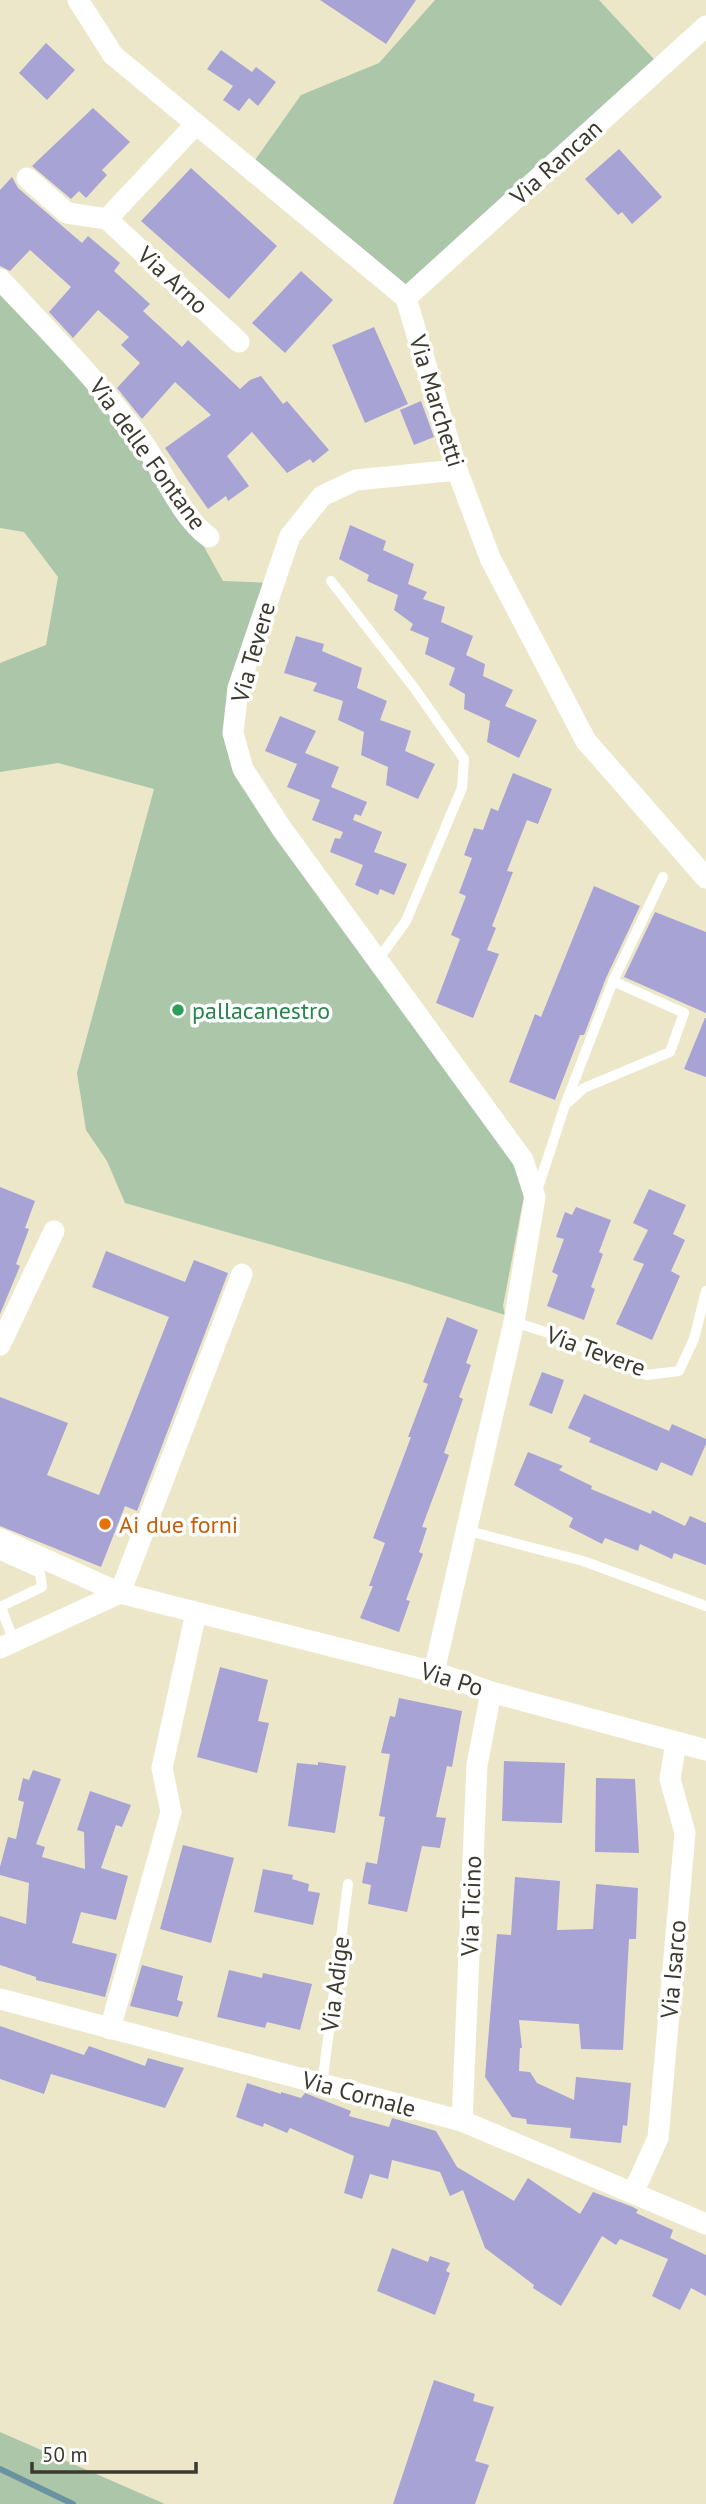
<svg xmlns="http://www.w3.org/2000/svg" width="706" height="2504" viewBox="0 0 706 2504" font-family="'PT Sans',sans-serif">
<style>
.green{fill:#acc6a9}
.lines{fill:none;stroke-linecap:round;stroke-linejoin:round}
.stream{stroke:#6a93a1;stroke-width:6}
.building{fill:#a7a3d4}
.service{stroke:#fff;stroke-width:10}
.minor{stroke:#fff;stroke-width:21}
.leisure-dot{fill:#2e9e5b;stroke:#fff;stroke-width:2.5}
.food-dot{fill:#e8710a;stroke:#fff;stroke-width:2.5}
.labels{text-anchor:middle;dominant-baseline:central;stroke-width:7;stroke-linejoin:round;paint-order:stroke}
.street-label{font-size:24px;fill:#3c392e;stroke:#fff}
.leisure-label{font-size:24px;fill:#27864d;stroke:#fff;text-anchor:start}
.food-label{font-size:24px;fill:#c56008;stroke:#fff;text-anchor:start}
</style>
<rect width="100%" height="100%" fill="#ede7ca"/>
<path class="green" d="M435 0H599L665 71 403 307 248 170 301 95 379 63Z
M0 295 91 390 188 518 223 581 273 583 239 700 247 757 428 1033 531 1159 503 1306 505 1315 405 1283 125 1203 107 1161 86 1130 77 1073 154 789 58 763 0 772V663L46 645 58 577 24 532 0 528Z
M0 2432 165 2504H0Z"/>
<g class="lines">
<path class="stream" d="M0 2469 73 2504"/>
</g>
<path class="building" d="M320 0H416L386 44Z
M46 43 75 70 47 100 19 73Z
M221 50 252 72 256 67 276 82 258 106 249 98 239 111 223 100 233 86 207 69Z
M93 108 130 142 102 170 107 175 86 198 79 191 71 199 32 166Z
M619 149 662 197 632 224 622 212 618 215 585 179Z
M191 168 277 246 229 299 141 221Z
M12 177 18 188 82 243 88 236 120 263 114 271 150 304 143 311 182 347 188 340 240 389 250 380 261 376 283 404 287 401 329 450 313 463 310 459 287 473 252 432 227 456 249 486 228 501 226 496 208 509 165 448 211 415 175 382 142 419 117 388 140 363 121 345 129 337 98 310 73 338 49 312 71 287 30 250 10 271 0 266V190Z
M301 271 333 300 285 353 252 323Z
M374 327 408 404 365 423 332 345Z
M421 401 434 437 414 445 400 410Z
M350 525 386 541 383 550 414 564 408 584 427 592 423 599 445 607 441 622 473 636 466 655 485 664 483 676 513 690 505 706 537 720 519 758 487 742 490 721 464 709 465 694 449 685 455 668 425 654 429 638 410 630 413 624 394 610 398 595 367 581 369 575 339 559Z
M296 636 324 644 322 651 362 668 357 688 387 701 380 720 411 731 405 751 435 764 418 799 386 785 388 767 361 755 364 732 338 720 343 701 313 691 317 683 284 673Z
M280 716 316 731 305 753 339 767 331 787 367 802 361 816 355 814 353 820 382 832 374 852 407 864 394 895 380 889 378 895 355 885 363 865 330 852 335 838 340 839 343 832 312 820 320 800 287 787 297 764 265 751Z
M513 773 552 789 538 824 527 820 507 871 513 872 492 926 496 928 487 950 499 954 473 1018 436 1003 460 939 451 935 466 896 459 893 472 858 464 855 474 828 483 830 491 808 498 811Z
M594 886 640 906 606 978 584 1035H580L555 1100 509 1082 535 1014 541 1017Z
M655 912 706 932V1013L624 977Z
M705 1018H706V1077L684 1069Z
M0 1187 35 1201 25 1228 29 1229 16 1264 20 1266 0 1314Z
M649 1189 686 1205 673 1234 685 1240 671 1271 680 1276 652 1340 616 1324 644 1264 633 1260 648 1230 633 1223Z
M576 1207 611 1220 599 1252 603 1254 591 1287 595 1289 584 1320 547 1306 558 1275 552 1272 564 1239 556 1237 565 1212 572 1215Z
M106 1251 185 1282 194 1260 228 1273 137 1511 125 1506 101 1567 0 1526V1397L68 1423 47 1475 99 1495 169 1317 92 1287Z
M447 1317 478 1330 466 1363 471 1365 459 1397 463 1399 444 1453 449 1455 422 1527 427 1528 419 1552 423 1554 406 1600 410 1601 399 1632 360 1618 373 1586H369L385 1543 373 1538 411 1437H408L428 1384 423 1382Z
M542 1372 564 1380 552 1414 529 1405Z
M584 1394 669 1431 672 1424 706 1439V1444L692 1476 661 1462 657 1471 589 1442 591 1438 568 1428Z
M528 1452 563 1466 559 1470 592 1486 591 1489 651 1514 652 1510 685 1526 690 1516 706 1523V1565L674 1553 672 1559 640 1544 638 1551 605 1538 602 1544 569 1527 573 1518 514 1485Z
M220 1667 268 1680 258 1721 269 1723 257 1773 197 1757Z
M399 1698 462 1711 452 1767 447 1766 436 1817 446 1818 440 1848 422 1846 407 1912 368 1904 371 1885 362 1883 366 1862 377 1864 385 1817 379 1816 390 1754 381 1753 390 1716 395 1717Z
M504 1761 565 1763 562 1823 502 1821Z
M318 1762 346 1766 335 1833 288 1826 297 1763 318 1765Z
M33 1770 61 1779 36 1844 45 1847 42 1857 85 1869 84 1832 77 1830 90 1791 131 1805 122 1827 116 1825 101 1868 128 1876 116 1920 81 1912 72 1943 117 1954 105 1997 36 1980V1977L0 1965V1916L26 1924 29 1883 0 1875V1867L8 1837 16 1839 24 1802 18 1800 23 1778 29 1780Z
M596 1778 635 1779 639 1853 595 1852Z
M183 1845 234 1858 211 1943 160 1929Z
M263 1869 293 1875 292 1879 309 1884 308 1891 320 1893 313 1925 254 1912Z
M515 1877 560 1881 557 1930 593 1929 596 1884 638 1888 636 1939H629L623 2050 581 2049 579 2024 519 2020 522 2048H520L519 2071 530 2072 537 2083 574 2100 576 2077 631 2083 627 2126 623 2125 621 2143 570 2138 571 2128 527 2124 526 2119 512 2117 485 2077 497 1934 511 1935Z
M142 1965 183 1976 177 2000 183 2002 178 2017 130 2006Z
M229 1970 262 1978 263 1973 312 1984 300 2030 267 2022 265 2028 217 2017Z
M0 2026 84 2055 89 2046 145 2066 148 2058 184 2068 165 2108 51 2074 44 2094 0 2079Z
M247 2083 281 2094V2092L301 2098 305 2093 351 2111 349 2116 389 2127 392 2118 436 2131 457 2167 514 2201 528 2178 580 2214 593 2192 633 2207 638 2210 636 2213 673 2230 670 2238 706 2255V2296L691 2288 680 2310 652 2296 668 2259 620 2239 616 2245 602 2236 561 2306 533 2288 534 2285 485 2248 463 2190 450 2196 440 2172 392 2160 388 2179 370 2174 362 2199 344 2193 354 2156 290 2128 287 2133 264 2123 263 2127 236 2117Z
M392 2248 428 2262 430 2256 450 2263 446 2271 450 2273 435 2315 377 2291Z
M434 2380 475 2394 473 2401 494 2407 475 2461 489 2465 475 2504H393Z"/>
<g class="lines">
<path class="service" d="M331 581 415 689 464 759 462 788 406 921 377 961
M613 981 663 877
M537 1191 565 1105 584 1088 670 1052 684 1013 613 981 565 1105
M514 1322 552 1334 646 1375 679 1371 694 1339 706 1291
M465 1530 583 1561 706 1606
M0 1555 40 1573 42 1587 0 1607
M1 1607 14 1642
M322 2085 348 1884"/>
<path class="minor" d="M78 0 113 55 406 298 457 470 490 558 586 741 706 878
M196 124 107 219 239 342
M27 178 67 213 107 219
M0 279C49 332 100 382 142 441 162 469 181 518 209 537
M406 298 706 26
M0 1345 54 1231
M0 1539 120 1593 242 1274
M0 1648 120 1593 434 1672 491 1692 706 1750
M434 1672 514 1322 535 1197 523 1160 282 829 243 769 233 733 238 688 290 536 322 496 356 480 457 470
M0 1999 462 2121 706 2224
M110 2029 171 1812 162 1768 196 1613
M462 2121 477 1765 491 1692
M633 2193 658 2138 685 1833 670 1779 676 1742"/>
</g>
<circle class="leisure-dot" cx="178" cy="1010" r="7"/>
<circle class="food-dot" cx="105" cy="1524" r="7"/>
<g class="labels">
<g class="street-label">
<text transform="translate(556 162) rotate(-42)">Via Rancan</text>
<text transform="translate(173 280) rotate(43)">Via Arno</text>
<text transform="translate(437 401) rotate(73)">Via Marchetti</text>
<text transform="translate(148 454) rotate(54)">Via delle Fontane</text>
<text transform="translate(253 652) rotate(-74)">Via Tevere</text>
<text transform="translate(596 1351) rotate(20)">Via Tevere</text>
<text transform="translate(452 1679) rotate(17)">Via Po</text>
<text transform="translate(471 1906) rotate(-88)">Via Ticino</text>
<text transform="translate(673 1969) rotate(-85)">Via Isarco</text>
<text transform="translate(335 1984) rotate(-83)">Via Adige</text>
<text transform="translate(359 2094) rotate(15)">Via Cornale</text>
</g>
<g class="leisure-label">
<text x="192" y="1010">pallacanestro</text>
</g>
<g class="food-label">
<text x="119" y="1524">Ai due forni</text>
</g>
</g>
<path d="M32 2462v10h164v-10" fill="none" stroke="#3c392e" stroke-width="3.5"/>
<text x="42" y="2462" font-size="21" fill="#3c392e" stroke="#ffffff" stroke-width="5" paint-order="stroke">50 m</text>
</svg>
